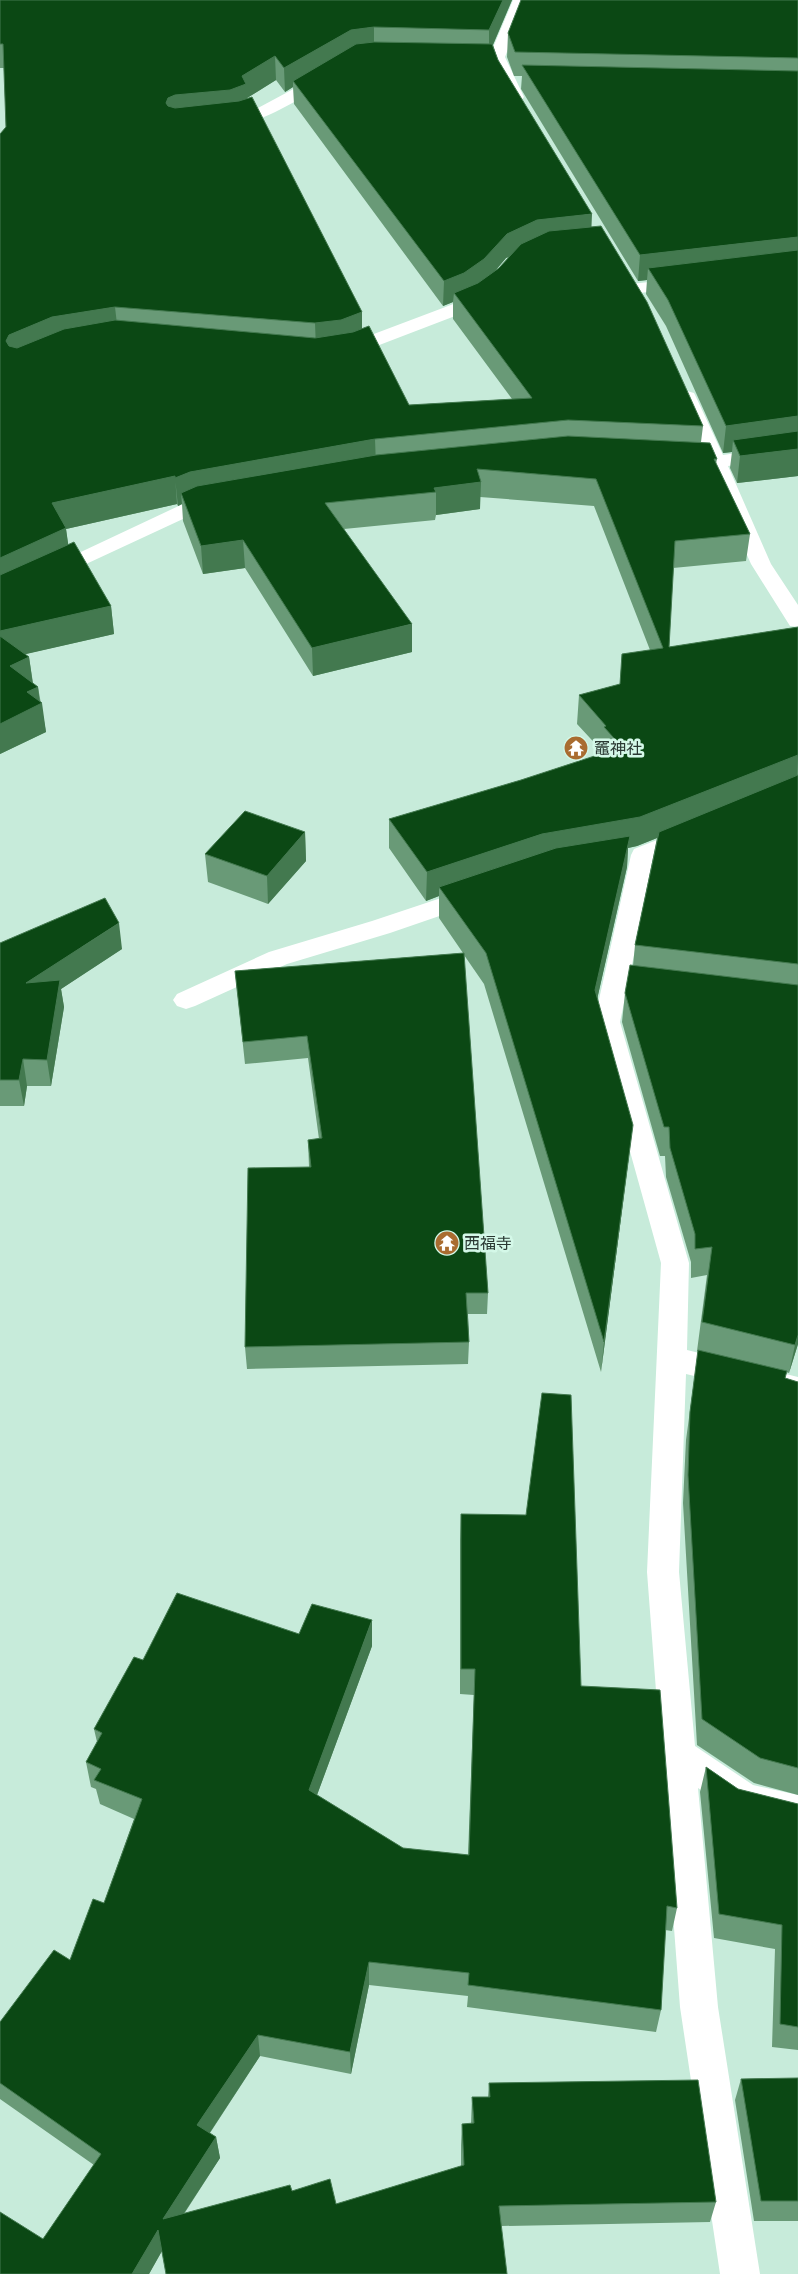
<svg xmlns="http://www.w3.org/2000/svg" width="798" height="2274" viewBox="0 0 798 2274" font-family="Merriweather,'Noto Sans JP',serif">
<style>
.lines{fill:none;stroke-linecap:round;stroke-linejoin:round}
.minor{fill:#fff;fill-rule:evenodd}
.wall{fill:#699a77;fill-rule:evenodd}
.shaded-wall{fill:#43794f}
.building{fill:#0b4814;stroke:#43794f}
.labels{text-anchor:middle;dominant-baseline:central;stroke-width:5;stroke-linejoin:round;paint-order:stroke}
.poi-label{font-size:16px;fill:#2a3832;stroke:#d4f8e8;text-anchor:start}
</style>
<rect width="100%" height="100%" fill="#c7ebda"/>
<g class="lines">
<path class="minor" d="M513 0H527L505 57 524 97 521 100H511L508 97 489 57Z
M325 72 330 74 333 77 330 80C305 96 249 133 218 125L216 122 218 119 258 108Z
M685 278 691 279 694 283 691 287 631 294 625 293 622 289 625 285 631 284Z
M485 288 491 289 494 293 476 308 348 357 341 359 334 357 332 353 334 349 464 300 479 289Z
M687 391 694 393 696 397 723 455 798 444V456L728 466 771 564 798 605V627L790 626 751 564 708 467 673 464 670 460 673 456 680 454 703 455 678 397 680 393Z
M218 496 225 498 228 502 225 506 198 512 0 604V590L185 503Z
M690 827 698 830 702 835 698 840 654 859 620 1022 689 1263 687 1350 798 1377V1401L686 1374 679 1572 695 1746 753 1785 798 1795V1829L733 1812 698 1788 718 2007 760 2274H720L680 2007 647 1572 661 1263 594 1022 631 855 634 849Z
M474 887 483 889 486 895 483 901 390 933 287 964 195 1006 186 1009 177 1006 173 1000 177 994 269 952 372 921Z"/>
</g>
<path class="wall" d="M0 0H512L493 45 498 60 703 426 701 442 717 459 716 464 750 534 746 561 673 568 669 647 798 627V1344L789 1373 786 1372 785 1378 798 1382V1795L754 1783 697 1745 683 1503 686 1440 698 1351H697L707 1275 691 1278V1262L666 1177 665 1156H660L622 1022 625 993 633 966 635 945 657 838 637 846 628 848 627 867 597 999 629 1156 601 1372 484 984 464 955 488 1293 487 1314H468L469 1342 468 1364 247 1369 245 1347 309 1167 308 1140 319 1139 308 1058 245 1064 235 971 463 953 439 918V896L426 901 389 848V819L521 780 601 754 602 751 577 724 579 695 620 684 622 654 650 650 594 506 480 497V509L436 515 435 520 344 529 412 652 313 676 245 568 203 574 183 521 182 504 178 506 177 504 66 529 68 545 111 606 114 634 25 654 29 657 33 683 38 687 46 732 0 754V134L6 127 4 68H0ZM276 80 285 92 293 87 294 104 443 306 453 302V319L512 399 409 405 362 329V312L247 98ZM510 257 499 268 494 272 506 258Z
M798 0V476L737 483 730 468 732 452 723 453 666 326 646 294 647 280 638 281 521 89 522 76H514L507 57 508 33Z
M305 832 306 861 268 904 208 882 205 854Z
M0 943 122 949 61 989 64 1007 51 1086H27L24 1106H0Z
M461 1514 581 1686 677 1908 672 1931 665 1930 661 2010 656 2032 467 2007 468 1996 369 1985 351 2074 260 2056 210 2133 216 2137 220 2158 184 2214 292 2191 336 2204 461 2166V2145L462 2124H471L472 2097H488L489 2083 716 2202 710 2222 502 2226 162 2251 149 2274H0L43 2239 94 2165 0 2099V2022L70 1960 104 1903 134 1819 100 1804 96 1789 91 1787 86 1762 97 1742 94 1729 143 1660 299 1634 372 1646 317 1795 403 1848 468 1855 474 1695 460 1694V1540Z
M706 1767 738 1789 798 1804V2050L772 2047 775 1949 714 1938 700 1792Z
M798 2078V2221H754L735 2100 741 2079Z"/>
<path class="shaded-wall" d="M503 0H512L489 54V30Z
M374 27V51L293 81V87L285 92 284 68 351 30Z
M275 56 276 80 247 98V109L177 119 166 103 168 98 175 95 242 76Z
M592 214 591 238 536 244 506 258 484 284 454 293 453 302 443 306 444 281 507 234 537 220Z
M798 237V263L648 268 647 280 638 281 640 255Z
M115 307 118 333 12 361 6 341 9 335 52 317Z
M362 312V338L316 349 315 323Z
M798 416V443L733 440 732 452 723 453 726 426Z
M375 439 376 466 181 493 182 504 178 506 175 478 190 472Z
M798 449V476L737 483 740 456Z
M175 476 177 504 66 529 70 556 0 588V558L52 503Z
M481 482 480 509 436 515V492L434 488Z
M243 540 245 568 203 574 201 546Z
M111 606 114 634 0 660V631Z
M412 624V652L313 676 312 648Z
M29 657 33 685 10 666Z
M38 687 40 704 42 703 46 732 0 754V724L27 692Z
M798 755 797 782 637 846 628 848 627 867 592 1022 439 887V896L426 901 427 872 542 834Z
M305 832 306 861 268 904 267 876Z
M119 923 122 949 61 989 64 1007 51 1086 47 1060 26 983Z
M23 1059 27 1086 24 1106 19 1080Z
M633 1125 629 1156 601 1372 604 1342Z
M798 1335V1344L789 1373 795 1345Z
M372 1620V1646L310 1814 309 1790Z
M369 1962V1985L351 2074 350 2052Z
M258 2035 260 2056 201 2146 197 2125Z
M216 2137 220 2158 167 2239 163 2219Z
M158 2230 163 2249 149 2274H132Z"/>
<path class="building" d="M0 0H503L489 30 374 27 351 30 284 68 275 56 242 76 246 84 230 90 175 95 168 98 166 103 168 106 175 108 239 101 252 97 362 312 341 320 315 323 115 307 52 317 9 335 6 341 9 346 17 348 64 329 115 320 315 338 353 332 369 326 409 405 532 398 454 293 478 283 499 268 521 244 549 231 601 226 647 302 703 426 568 420 375 439 190 472 175 478V476L52 503 66 528 0 558V134L6 127 3 44H0Z
M521 0H798V58L515 52 508 33Z
M374 42 492 44 498 60 592 214 537 220 507 234 484 259 464 273 444 281 293 81 356 44Z
M522 65 798 71V237L640 255Z
M798 250V416L726 426 668 300 648 268Z
M798 431V449L740 456 733 440Z
M568 436 710 443 717 459H714L750 534 675 541 669 647 798 627V755L640 817 542 834 427 872 389 819 521 780 622 747 604 727 606 726 579 695 620 684 622 654 663 648 596 479 477 469 481 482 434 488 436 492 325 503 412 624 312 648 243 540 201 546 181 493 197 486 376 455Z
M74 542 111 606 0 631V575Z
M0 636 29 657 10 666 38 687 27 692 42 703 0 724Z
M798 775V964L635 945 659 832Z
M245 811 305 832 267 876 205 854Z
M630 836 595 990 633 1125 604 1342 486 953 439 887 556 848Z
M105 898 119 923 26 983 60 980 47 1060 23 1059 19 1080H0V943Z
M464 953 488 1293H466L469 1342 245 1347 248 1168 311 1167 308 1140 322 1138 307 1036 243 1042 235 971Z
M630 965 798 985V1335L795 1345 702 1322 712 1247 695 1249V1234L670 1148 669 1127H664L625 993Z
M698 1350 787 1371 785 1378 798 1382V1768L760 1758 702 1719 688 1475 690 1412Z
M542 1393 571 1395 581 1686 660 1690 677 1908 667 1906 661 2010 468 1985 469 1973 369 1962 350 2052 258 2035 197 2125 216 2137 163 2219 290 2185 292 2191 330 2179 336 2204 464 2165 462 2124 474 2123 472 2097H490L489 2083 698 2080 716 2202 499 2206 507 2274H166L158 2230 132 2274H0V2212L43 2239 101 2154 0 2083V2022L54 1950 70 1960 93 1899 104 1903 142 1799 94 1780 101 1769 86 1762 102 1733 94 1729 134 1657 143 1660 177 1593 299 1634 312 1604 372 1620 309 1790 403 1848 469 1855 475 1669H461V1514L526 1515Z
M706 1767 738 1789 798 1804V2027L780 2024 782 1925 719 1914Z
M798 2078V2201H761L741 2079Z"/>
<defs>
<symbol id="temple-disc" viewBox="-11 -11 22 22"><circle r="9.5" fill="#a96c30" stroke="#d4f8e8"/><path d="M0-6L5-2H3V0L6.5 2.5H4V6H1.5V3h-3V6H-4V2.5H-6.5L-3 0V-2H-5Z" fill="#fff"/></symbol>
</defs>
<g fill-rule="evenodd">
<use href="#temple-disc" x="562" y="734" width="28" height="28"/>
<use href="#temple-disc" x="433" y="1229" width="28" height="28"/>
</g>
<g class="labels">
<g class="poi-label">
<text x="594" y="748">竈神社</text>
<text x="464" y="1243">西福寺</text>
</g>
</g>
</svg>
